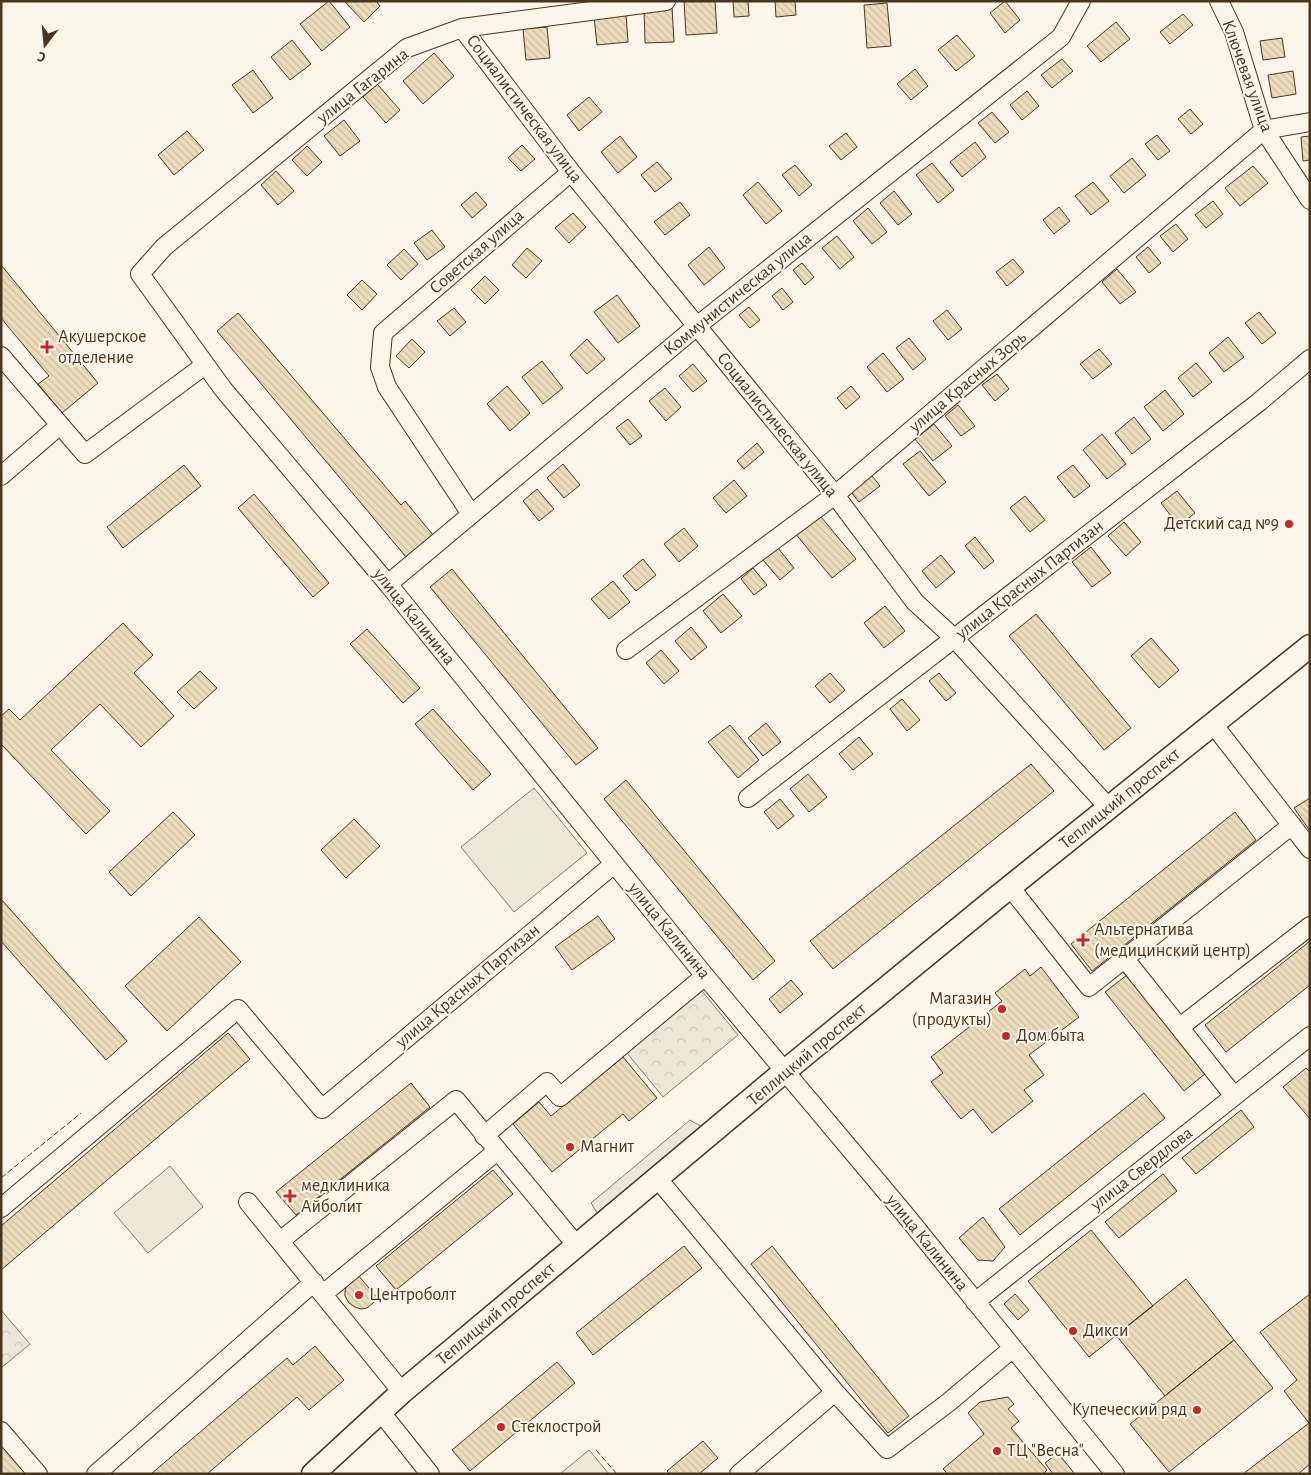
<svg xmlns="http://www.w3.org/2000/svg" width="1311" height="1475" viewBox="0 0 1311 1475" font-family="'Alegreya Sans',sans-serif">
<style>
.park{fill:url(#park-crowns);stroke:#887966}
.garden{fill:#ede6d9;stroke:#887966}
.parking{fill:#ede7d9;stroke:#887966}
.building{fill:url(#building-back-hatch);stroke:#4a3520}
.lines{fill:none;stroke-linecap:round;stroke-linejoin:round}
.minor-casing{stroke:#4a3520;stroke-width:20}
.major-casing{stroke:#4a3520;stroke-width:25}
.minor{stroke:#fbf6e9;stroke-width:18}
.major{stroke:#fbf6e9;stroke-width:22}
.fence{stroke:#4a3520;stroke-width:1;stroke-dasharray:6 2.5;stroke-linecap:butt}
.poi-dot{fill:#c62828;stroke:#fbf6e9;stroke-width:2}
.labels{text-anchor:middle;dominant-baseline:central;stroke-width:4;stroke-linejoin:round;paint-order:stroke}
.street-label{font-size:18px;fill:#4a3520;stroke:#fbf6e9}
.poi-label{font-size:18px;fill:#4a3520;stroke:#fbf6e9;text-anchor:start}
</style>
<defs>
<pattern id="park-crowns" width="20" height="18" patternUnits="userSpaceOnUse" patternTransform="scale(1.25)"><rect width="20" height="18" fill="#ede6d9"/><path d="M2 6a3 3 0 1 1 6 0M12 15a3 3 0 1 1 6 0" fill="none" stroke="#cdc6ba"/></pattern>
<pattern id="building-back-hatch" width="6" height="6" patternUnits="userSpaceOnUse" patternTransform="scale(1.25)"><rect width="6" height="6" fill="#ecdcbc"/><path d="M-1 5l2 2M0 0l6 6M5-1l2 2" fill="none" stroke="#ccbda1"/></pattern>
</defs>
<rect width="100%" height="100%" fill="#fbf6e9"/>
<path class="park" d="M702 991 738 1035 663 1097 627 1053Z
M1 1310 30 1344 1 1368Z"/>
<path class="garden" d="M170 1166 203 1207 148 1253 114 1213Z"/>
<path class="parking" d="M534 788 587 853 514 912 461 847Z
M690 1120 704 1128 599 1216 591 1203Z
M589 1450 609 1474H560Z"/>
<path class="building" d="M329 1 350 27 322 51 300 24Z
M346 1H376L380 6 364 22 345 2Z
M684 1H715L717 33 686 35Z
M733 1H748L749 16 734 17Z
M775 1H795L796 15 776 17Z
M1005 1 1020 20 1005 33 990 13Z
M887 3 891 46 867 48 864 5Z
M672 7 674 42 645 43 644 9Z
M626 14 628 42 597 45 594 17Z
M1183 14 1193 25 1170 44 1160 32Z
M1116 22 1130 39 1101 62 1087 46Z
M547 27 550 58 526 60 523 29Z
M957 35 975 56 956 71 938 50Z
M1282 38 1285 57 1263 60 1260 41Z
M292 40 311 64 290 80 271 57Z
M434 53 454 76 423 104 403 81Z
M1062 59 1073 71 1052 88 1041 75Z
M915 69 928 86 911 100 897 84Z
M253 70 273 98 253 113 232 85Z
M1293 71 1296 94 1272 98 1268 75Z
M377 84 400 110 386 123 363 97Z
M1027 91 1039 106 1022 120 1010 105Z
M589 97 602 112 579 131 567 115Z
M1190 109 1203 124 1191 134 1178 119Z
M992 112 1009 132 995 143 978 123Z
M344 120 360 141 340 156 324 136Z
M187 131 204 150 174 175 158 155Z
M846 133 857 147 841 160 829 146Z
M1157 135 1170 151 1158 160 1145 144Z
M620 136 637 157 618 173 601 152Z
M1310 136V160L1303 161 1301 137Z
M975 142 986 157 962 177 950 162Z
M522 145 535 159 521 171 508 158Z
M307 146 322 162 307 176 292 160Z
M1132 158 1146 175 1124 193 1110 176Z
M657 162 672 179 655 192 641 175Z
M932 163 954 190 938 203 916 175Z
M795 165 812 185 799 196 782 175Z
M1253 166 1268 183 1240 206 1225 188Z
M276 171 294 191 278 205 261 185Z
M758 182 782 211 766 224 743 195Z
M1093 182 1109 201 1091 215 1075 196Z
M894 191 912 214 898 225 880 203Z
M476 192 487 205 472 218 461 205Z
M1213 201 1223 214 1206 228 1195 215Z
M680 202 690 215 665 235 654 222Z
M1059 207 1070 221 1054 234 1043 220Z
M868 208 887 232 872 244 853 221Z
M573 213 586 227 569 243 555 228Z
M1176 224 1188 239 1173 252 1160 236Z
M432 230 445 247 427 260 414 243Z
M837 236 854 257 840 269 822 248Z
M709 247 725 268 704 285 688 265Z
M1148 247 1161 263 1149 273 1136 257Z
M527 248 542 261 526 278 512 265Z
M404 249 418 264 401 280 387 265Z
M1013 259 1024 272 1007 286 996 272Z
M802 263 814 277 805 285 793 270Z
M1 265 98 383 62 413 38 384 49 376 1 318Z
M1117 269 1136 292 1120 304 1102 282Z
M485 276 499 290 485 304 471 290Z
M362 280 377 294 362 310 347 295Z
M782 288 793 302 783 310 772 296Z
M617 295 640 326 618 343 594 312Z
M749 307 760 320 750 328 739 315Z
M454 308 466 322 450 336 437 321Z
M947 310 962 329 948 340 933 321Z
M1259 312 1276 333 1262 344 1245 323Z
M238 313 401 505 405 501 433 535 406 557 217 331Z
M1228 337 1244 357 1224 372 1209 353Z
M909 338 926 359 913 370 896 348Z
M412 339 425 352 409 368 396 356Z
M587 339 605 359 587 374 570 355Z
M1099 349 1112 364 1093 379 1080 364Z
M883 353 904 379 887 392 867 367Z
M542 361 563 388 543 404 522 377Z
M1196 363 1212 382 1193 397 1178 378Z
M693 364 707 381 693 392 679 376Z
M997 374 1009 389 995 401 982 385Z
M507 386 530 413 510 431 487 404Z
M851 386 860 397 846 409 837 398Z
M665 388 681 407 666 421 649 401Z
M1165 390 1184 414 1163 431 1144 407Z
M958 405 975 426 961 436 945 416Z
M1134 417 1151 439 1132 454 1115 433Z
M628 419 642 436 630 445 616 428Z
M934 424 952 446 933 461 915 439Z
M1102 434 1126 464 1107 479 1083 450Z
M757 443 764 452 744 469 737 461Z
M920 451 946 482 929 496 903 464Z
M563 464 580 485 564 498 547 478Z
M184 465 201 486 123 548 107 527Z
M1073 465 1090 486 1074 498 1057 477Z
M869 472 880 486 859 502 848 488Z
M734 480 747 496 726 513 713 498Z
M537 489 554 509 539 521 523 501Z
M1177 491 1195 513 1179 526 1161 503Z
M254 494 329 583 313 597 238 508Z
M1025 496 1045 520 1030 532 1010 508Z
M817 512 856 559 832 578 794 532Z
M1124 522 1141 542 1126 556 1108 536Z
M684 528 698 546 679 562 664 544Z
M975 537 994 561 984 569 965 546Z
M1091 547 1111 573 1092 587 1072 562Z
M778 548 794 568 780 580 763 560Z
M941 555 955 572 936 588 922 571Z
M643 559 656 575 636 591 623 576Z
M753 568 767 585 754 595 741 579Z
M452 569 598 748 576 765 430 587Z
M613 581 630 602 609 619 591 599Z
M723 594 742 616 721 633 703 611Z
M885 606 905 631 884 648 864 623Z
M1036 614 1131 728 1104 750 1009 636Z
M123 623 153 655 134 673 174 716 141 747 100 704 51 750 110 811 86 834 1 744V716L9 709 20 720Z
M691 627 707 647 691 660 675 641Z
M367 629 420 688 403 703 350 644Z
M1151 638 1179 670 1159 688 1131 656Z
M661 650 679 671 664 684 646 663Z
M200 671 217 688 194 709 177 692Z
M830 673 845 690 830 703 815 686Z
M939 673 956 693 946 701 929 681Z
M902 699 920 720 907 731 890 709Z
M433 709 491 774 473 790 415 724Z
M766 723 781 742 763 756 748 738Z
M730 725 759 760 738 778 708 742Z
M859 737 873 754 853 770 839 754Z
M1031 764 1054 791 833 969 810 941Z
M808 774 827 797 809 812 790 789Z
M626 780 775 961 753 980 604 799Z
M1310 798V831L1294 808Z
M780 799 794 816 778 829 764 812Z
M173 812 195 835 131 896 109 872Z
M1235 812 1256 840 1092 971 1071 944Z
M354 819 380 846 346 878 321 850Z
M1 899 127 1041 106 1060 1 941Z
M598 916 615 939 572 970 555 947Z
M199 917 241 962 167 1031 125 986Z
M1310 941V985L1226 1052 1205 1025Z
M1041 967 1079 1017 1029 1055 1044 1075 1024 1090 1033 1101 992 1133 973 1109 961 1119 931 1082 943 1073 931 1057 1002 1001 995 993 1025 969 1030 976Z
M1127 975 1206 1073 1184 1091 1105 992Z
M791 980 803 994 780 1013 769 999Z
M228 1033 250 1059 1 1270V1226Z
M623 1057 657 1098 629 1121 623 1114 552 1172 513 1124 539 1102 551 1116Z
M1306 1068 1310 1072V1119L1283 1087Z
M411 1083 430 1107 296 1215 276 1192Z
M1144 1093 1165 1118 1020 1235 999 1209Z
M1241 1110 1254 1127 1196 1174 1182 1158Z
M493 1170 513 1194 396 1290 376 1266Z
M1163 1174 1177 1191 1119 1238 1105 1222Z
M983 1217 1005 1247 993 1261 978 1260 959 1238Z
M1091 1230 1153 1306 1089 1357 1028 1281Z
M684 1246 702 1268 593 1355 576 1333Z
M772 1246 909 1416 888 1433 751 1264Z
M358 1275 378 1299 367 1308 361 1309 355 1307 349 1303 345 1296V1291L347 1284Z
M1186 1279 1234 1340 1165 1396 1116 1335Z
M1015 1294 1029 1310 1018 1320 1004 1304Z
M1310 1294V1464L1298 1474H1243L1309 1423 1284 1391 1297 1380 1260 1332Z
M1234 1340 1273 1388 1169 1472 1130 1424Z
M315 1346 344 1380 309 1410 297 1397 207 1474H151L287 1358 293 1365Z
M557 1362 575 1383 470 1471 452 1450Z
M1008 1397 1014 1404 1008 1409 1019 1421 1011 1428 1047 1470 1043 1474H948L943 1469 984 1434 968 1413 980 1402Z
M703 1441 718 1458 699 1474H670L667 1471Z
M1 1444 27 1474H1Z
M1058 1453 1074 1473 1073 1474H1053L1045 1463Z"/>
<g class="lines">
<defs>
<path id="minor" d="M666 1 462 28 407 48 164 247 140 274 223 389 388 584 705 976 903 1212 1115 1474
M1219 1 1234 32 1264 130 1310 200
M462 28 571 172 835 495 915 602 954 638 1109 808
M1 356 85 454 205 365
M1 476 60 425
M471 514 387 387 380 367 383 333 571 172
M388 584 697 326 1061 37 1081 1
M626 650 835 495 1264 130 1310 122
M1213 724 1310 849
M748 798 1259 402 1310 359
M1010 887 1089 987 1292 825
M1125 959 1234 1096
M1180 1027 1310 926
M484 1136 547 1082 560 1097 705 976
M658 1179 835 1392
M248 1202 402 1392
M1 1208 238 1009 322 1109 614 864
M280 1241 456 1100 578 1247
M323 1294 497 1151
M975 1302 1310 1036
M380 1411 430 1474
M1 1431 38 1474
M96 1474 314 1282
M739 1474 835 1392 887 1449 949 1402 1013 1348"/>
<path id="major" d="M313 1474 402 1392 785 1071 995 899 1310 646"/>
</defs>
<use href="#minor" class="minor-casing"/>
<use href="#major" class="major-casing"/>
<use href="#minor" class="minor"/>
<use href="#major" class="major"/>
<path class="fence" d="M1 1178 81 1113
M596 1450 617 1474"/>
</g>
<g class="poi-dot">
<path d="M44.5 339.5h5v5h5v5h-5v5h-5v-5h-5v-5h5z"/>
<circle cx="1289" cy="524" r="5"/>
<path d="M1080.5 932.5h5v5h5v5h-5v5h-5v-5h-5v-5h5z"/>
<circle cx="1002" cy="1009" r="5"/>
<circle cx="1006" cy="1036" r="5"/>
<circle cx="570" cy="1147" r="5"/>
<path d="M287.5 1188.5h5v5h5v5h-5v5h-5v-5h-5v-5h5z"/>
<circle cx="359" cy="1295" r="5"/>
<circle cx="1073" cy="1331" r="5"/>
<circle cx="1197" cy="1410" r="5"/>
<circle cx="501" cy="1427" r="5"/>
<circle cx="997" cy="1451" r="5"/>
</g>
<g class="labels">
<g class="street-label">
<text transform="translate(1247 76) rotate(70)">Ключевая улица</text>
<text transform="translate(363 86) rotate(-38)">улица Гагарина</text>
<text transform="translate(524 109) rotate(53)">Социалистическая улица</text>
<text transform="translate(477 252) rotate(-41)">Советская улица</text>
<text transform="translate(738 294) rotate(-39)">Коммунистическая улица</text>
<text transform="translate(968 382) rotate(-40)">улица Красных Зорь</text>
<text transform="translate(777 425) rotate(51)">Социалистическая улица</text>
<text transform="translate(1030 580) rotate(-38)">улица Красных Партизан</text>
<text transform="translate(414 617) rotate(51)">улица Калинина</text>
<text transform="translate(1120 799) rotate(-39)">Теплицкий проспект</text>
<text transform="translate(669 931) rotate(51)">улица Калинина</text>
<text transform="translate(468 986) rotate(-40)">улица Красных Партизан</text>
<text transform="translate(807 1055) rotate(-40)">Теплицкий проспект</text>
<text transform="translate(1142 1169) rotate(-38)">улица Свердлова</text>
<text transform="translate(927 1243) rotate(51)">улица Калинина</text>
<text transform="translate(496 1314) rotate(-40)">Теплицкий проспект</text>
</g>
<g class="poi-label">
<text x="58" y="337">Акушерское<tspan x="58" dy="21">отделение</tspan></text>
<text x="1279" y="524" text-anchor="end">Детский сад №9</text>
<text x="1094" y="930">Альтернатива<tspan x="1094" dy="21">(медицинский центр)</tspan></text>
<text x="992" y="999" text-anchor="end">Магазин<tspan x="992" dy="21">(продукты)</tspan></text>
<text x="1016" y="1036">Дом быта</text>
<text x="580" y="1147">Магнит</text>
<text x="301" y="1186">медклиника<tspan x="301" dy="21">Айболит</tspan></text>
<text x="369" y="1295">Центроболт</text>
<text x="1083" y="1331">Дикси</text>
<text x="1187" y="1410" text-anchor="end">Купеческий ряд</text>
<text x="511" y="1427">Стеклострой</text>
<text x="1007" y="1451">ТЦ "Весна"</text>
</g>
</g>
<rect width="1311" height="1475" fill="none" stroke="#4a3520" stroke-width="5"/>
<g transform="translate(45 45) rotate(196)" stroke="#fbf6e9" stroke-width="4" paint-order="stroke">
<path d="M0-4L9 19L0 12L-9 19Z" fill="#4a3520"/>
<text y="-8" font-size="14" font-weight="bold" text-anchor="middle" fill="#4a3520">С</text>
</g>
</svg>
